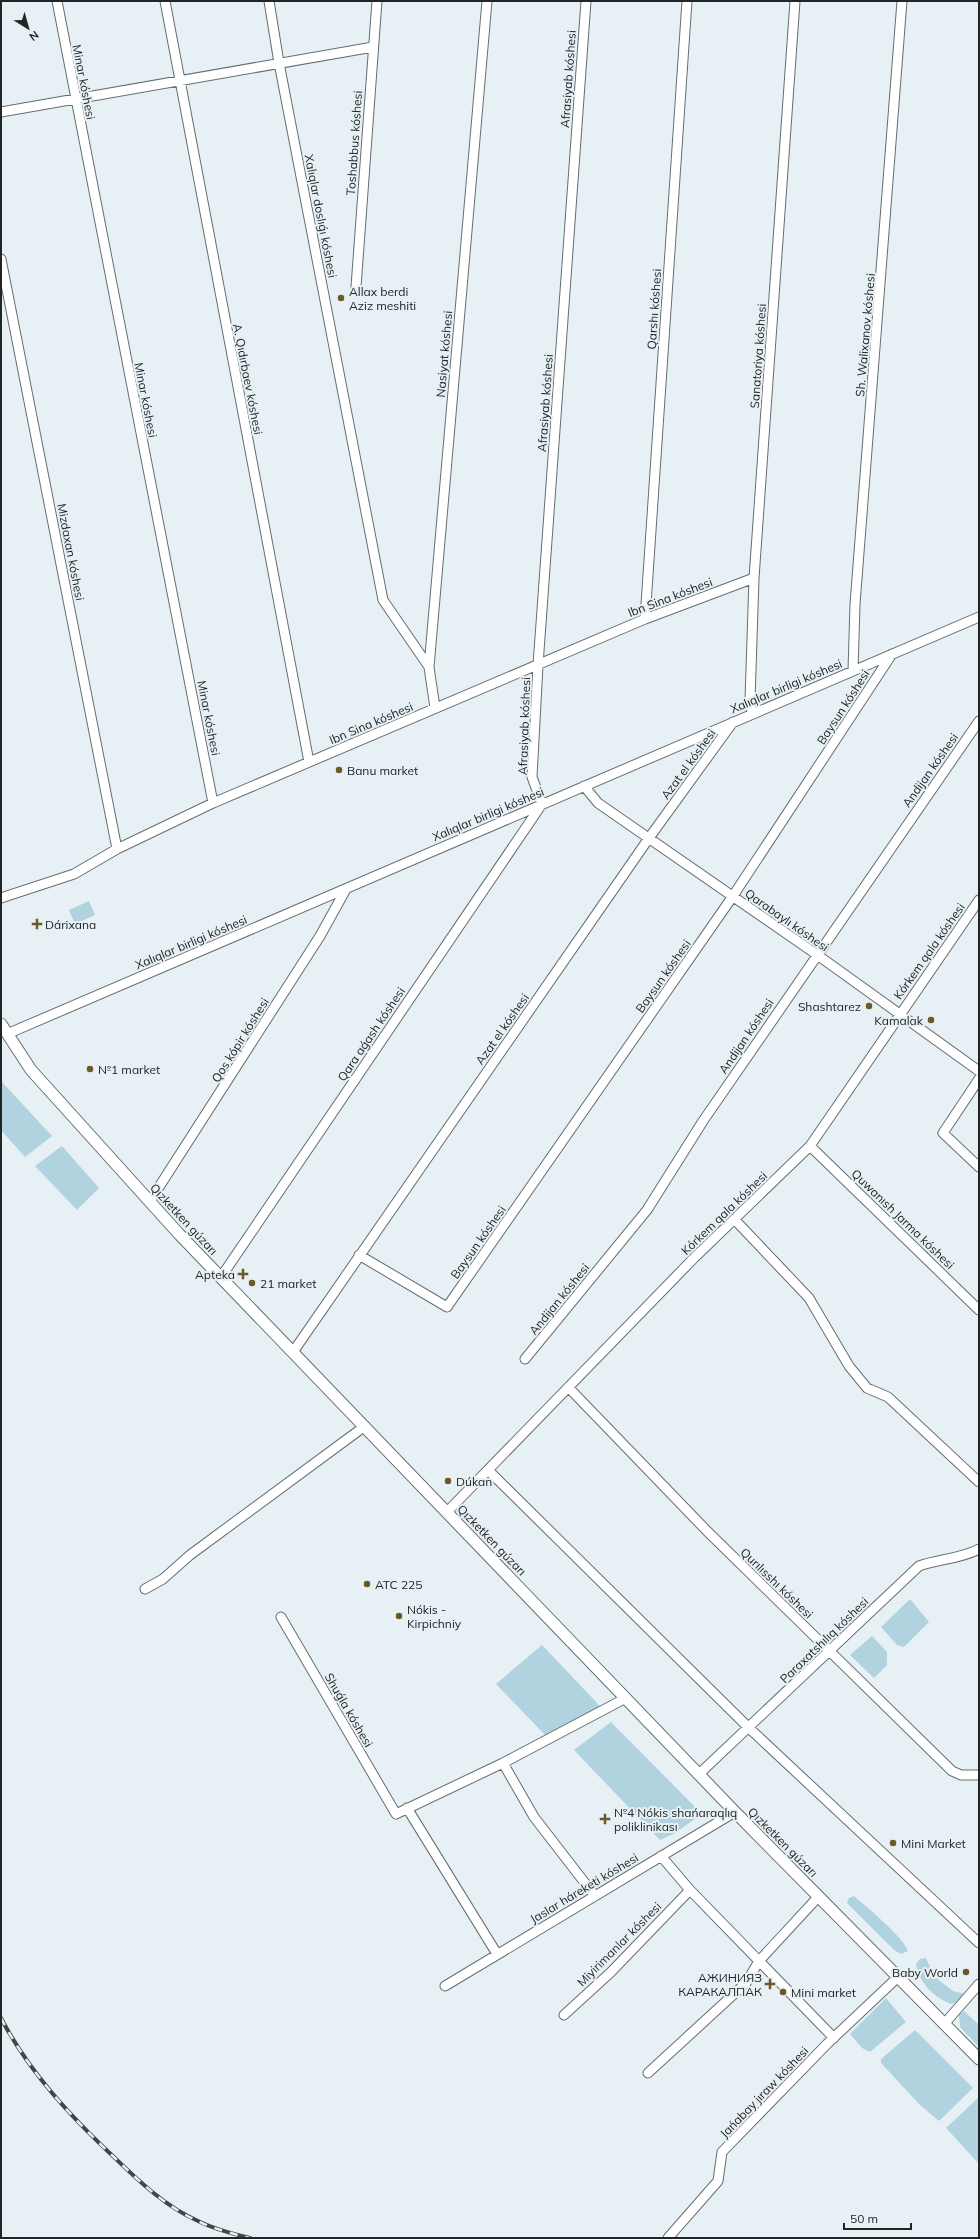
<svg xmlns="http://www.w3.org/2000/svg" width="980" height="2239" viewBox="0 0 980 2239" font-family="Mulish,sans-serif">
<style>
.green{fill:#b1d3df}
.lines{fill:none;stroke-linecap:round;stroke-linejoin:round}
.minor-casing{stroke:#656e70;stroke-width:11}
.tertiary-casing{stroke:#656e70;stroke-width:13}
.minor{stroke:#fff;stroke-width:9}
.tertiary{stroke:#fff;stroke-width:11}
.rail-casing{stroke:#404546;stroke-width:4}
.rail{stroke:#e7f0f4;stroke-width:2.5;stroke-dasharray:8;stroke-linecap:butt}
.poi-dot{fill:#6b5927;stroke:#e7f0f4;stroke-width:1.5}
.labels{text-anchor:middle;dominant-baseline:central;stroke-width:4;stroke-linejoin:round;paint-order:stroke}
.street-label{font-size:12px;fill:#212526;stroke:#e7f0f4}
.poi-label{font-size:12px;fill:#212526;stroke:#e7f0f4;text-anchor:start}
</style>
<rect width="100%" height="100%" fill="#e7f0f4"/>
<path class="green" d="M89 901 95 915 75 924 69 910Z
M1 1081 52 1136 25 1157 1 1130Z
M62 1146 99 1188 77 1210 35 1166Z
M910 1599 929 1622 904 1647 897 1645 881 1627Z
M872 1636 887 1652V1665L874 1678 850 1655Z
M542 1645 599 1705V1709L546 1736 496 1684Z
M611 1722 702 1814 675 1833 660 1840 574 1750Z
M854 1896C865 1905 905 1939 908 1951L901 1954 894 1950 847 1903 849 1898Z
M926 1958 935 1977 953 1991 965 1994 956 2002 951 2004C932 1996 920 1984 916 1964L920 1959Z
M886 1998 906 2022 870 2052 862 2048 850 2034Z
M964 2011 979 2025V2047L960 2027 959 2015Z
M915 2030 973 2088 939 2121 920 2105 881 2063V2059Z
M979 2097V2164L946 2128Z"/>
<g class="lines">
<defs>
<path id="minor" d="M57 1 213 803
M165 1 309 762
M269 1 279 63 383 600 429 667
M1 112 373 47
M1 259 117 849
M356 287 377 1
M645 619 687 1
M853 671 855 604 902 1
M435 708 429 667 487 1
M752 713 750 700 754 578 795 1
M584 786 598 803 816 954 979 1071
M1 898 74 874 117 849 213 803 645 619 754 578
M7 1034 979 617
M979 1079 943 1133 979 1167
M810 1146 979 1310
M150 1201 320 936 346 889
M735 1220 809 1298 849 1366 867 1388 888 1397 979 1482
M359 1255 447 1307 733 896 892 654
M221 1277 542 804 532 777 538 665 586 1
M293 1352 649 838 733 722
M525 1359 647 1210 703 1121 979 721
M569 1388 707 1531 952 1771 961 1775H979
M488 1470 749 1728 979 1943
M447 1512 694 1258 810 1146 979 900
M145 1589 163 1579 190 1555 365 1426
M281 1617 396 1814 503 1763 626 1698
M503 1763 534 1817 595 1896
M699 1774 919 1566C938 1559 961 1559 979 1549
M407 1808 497 1954
M661 1856 690 1890 834 2038
M445 1986 735 1812
M564 2015 611 1972 690 1890
M945 2023 979 1984
M648 2073 746 1983 759 1961 819 1896
M668 2238 718 2181 722 2152 827 2044 899 1976"/>
<path id="tertiary" d="M1 1024 31 1070 179 1234 735 1812 979 2059"/>
</defs>
<use href="#minor" class="minor-casing"/>
<use href="#tertiary" class="tertiary-casing"/>
<use href="#minor" class="minor"/>
<use href="#tertiary" class="tertiary"/>
<defs>
<path id="rail" d="M1 2018C29 2072 71 2117 116 2159 140 2182 166 2207 198 2221 214 2229 233 2234 250 2238"/>
</defs>
<use href="#rail" class="rail-casing"/>
<use href="#rail" class="rail"/>
</g>
<g class="poi-dot">
<circle cx="341" cy="298" r="4"/>
<circle cx="339" cy="770" r="4"/>
<path d="M35 918h4v4h4v4h-4v4h-4v-4h-4v-4h4z"/>
<circle cx="869" cy="1006" r="4"/>
<circle cx="931" cy="1020" r="4"/>
<circle cx="90" cy="1069" r="4"/>
<path d="M241 1268h4v4h4v4h-4v4h-4v-4h-4v-4h4z"/>
<circle cx="252" cy="1283" r="4"/>
<circle cx="448" cy="1481" r="4"/>
<circle cx="367" cy="1584" r="4"/>
<circle cx="399" cy="1616" r="4"/>
<path d="M603 1813h4v4h4v4h-4v4h-4v-4h-4v-4h4z"/>
<circle cx="893" cy="1843" r="4"/>
<circle cx="966" cy="1972" r="4"/>
<path d="M768 1978h4v4h4v4h-4v4h-4v-4h-4v-4h4z"/>
<circle cx="783" cy="1992" r="4"/>
</g>
<g class="labels">
<g class="street-label">
<text transform="translate(568 79) rotate(-86)">Afrasiyab kóshesi</text>
<text transform="translate(84 82) rotate(79)">Minar kóshesi</text>
<text transform="translate(354 143) rotate(-86)">Toshabbus kóshesi</text>
<text transform="translate(321 216) rotate(79)">Xalıqlar doslıǵı kóshesi</text>
<text transform="translate(654 309) rotate(-86)">Qarshı kóshesi</text>
<text transform="translate(865 335) rotate(-85)">Sh. Walixanov kóshesi</text>
<text transform="translate(444 354) rotate(-85)">Nasiyat kóshesi</text>
<text transform="translate(758 356) rotate(-86)">Sanatoriya kóshesi</text>
<text transform="translate(248 379) rotate(79)">A. Qıdırbaev kóshesi</text>
<text transform="translate(146 400) rotate(79)">Minar kóshesi</text>
<text transform="translate(545 403) rotate(-86)">Afrasiyab kóshesi</text>
<text transform="translate(71 552) rotate(79)">Mizdaxan kóshesi</text>
<text transform="translate(670 597) rotate(-21)">Ibn Sina kóshesi</text>
<text transform="translate(786 686) rotate(-23)">Xalıqlar birligi kóshesi</text>
<text transform="translate(843 707) rotate(-57)">Baysun kóshesi</text>
<text transform="translate(209 718) rotate(79)">Minar kóshesi</text>
<text transform="translate(371 723) rotate(-23)">Ibn Sina kóshesi</text>
<text transform="translate(524 726) rotate(-88)">Afrasiyab kóshesi</text>
<text transform="translate(688 764) rotate(-54)">Azat el kóshesi</text>
<text transform="translate(930 770) rotate(-55)">Andijan kóshesi</text>
<text transform="translate(488 814) rotate(-23)">Xalıqlar birligi kóshesi</text>
<text transform="translate(787 920) rotate(35)">Qarabaylı kóshesi</text>
<text transform="translate(191 942) rotate(-23)">Xalıqlar birligi kóshesi</text>
<text transform="translate(929 951) rotate(-55)">Kórkem qala kóshesi</text>
<text transform="translate(663 976) rotate(-55)">Baysun kóshesi</text>
<text transform="translate(502 1029) rotate(-55)">Azat el kóshesi</text>
<text transform="translate(371 1034) rotate(-56)">Qara aǵash kóshesi</text>
<text transform="translate(746 1036) rotate(-56)">Andijan kóshesi</text>
<text transform="translate(240 1040) rotate(-58)">Qos kópir kóshesi</text>
<text transform="translate(724 1213) rotate(-44)">Kórkem qala kóshesi</text>
<text transform="translate(184 1219) rotate(47)">Qızketken gúzarı</text>
<text transform="translate(903 1219) rotate(44)">Quwanısh Jarma kóshesi</text>
<text transform="translate(478 1242) rotate(-55)">Baysun kóshesi</text>
<text transform="translate(559 1299) rotate(-51)">Andijan kóshesi</text>
<text transform="translate(492 1540) rotate(46)">Qızketken gúzarı</text>
<text transform="translate(777 1583) rotate(44)">Qurılısshı kóshesi</text>
<text transform="translate(824 1640) rotate(-44)">Paraxatshılıq kóshesi</text>
<text transform="translate(349 1710) rotate(60)">Shuǵla kóshesi</text>
<text transform="translate(783 1842) rotate(45)">Qızketken gúzarı</text>
<text transform="translate(584 1888) rotate(-31)">Jaslar háreketi kóshesi</text>
<text transform="translate(619 1944) rotate(-45)">Miyirimanlar kóshesi</text>
<text transform="translate(764 2092) rotate(-46)">Jańabay jıraw kóshesi</text>
</g>
<g class="poi-label">
<text x="349" y="291">Allax berdi<tspan x="349" dy="14">Aziz meshiti</tspan></text>
<text x="347" y="770">Banu market</text>
<text x="45" y="924">Dárixana</text>
<text x="861" y="1006" text-anchor="end">Shashtarez</text>
<text x="923" y="1020" text-anchor="end">Kamalak</text>
<text x="98" y="1069">№1 market</text>
<text x="235" y="1274" text-anchor="end">Apteka</text>
<text x="260" y="1283">21 market</text>
<text x="456" y="1481">Dúkan</text>
<text x="375" y="1584">АТС 225</text>
<text x="407" y="1609">Nókis -<tspan x="407" dy="14">Kirpichniy</tspan></text>
<text x="614" y="1812">№4 Nókis shańaraqlıq<tspan x="614" dy="14">poliklinikası</tspan></text>
<text x="901" y="1843">Mini Market</text>
<text x="958" y="1972" text-anchor="end">Baby World</text>
<text x="762" y="1977" text-anchor="end">АЖИНИЯЗ<tspan x="762" dy="14">КАРАКАЛПАК</tspan></text>
<text x="791" y="1992">Mini market</text>
</g>
</g>
<rect width="980" height="2239" fill="none" stroke="#212526" stroke-width="4"/>
<g transform="translate(28 28) rotate(143)" stroke="#e7f0f4" stroke-width="3" paint-order="stroke">
<path d="M0-3L7 15L0 10L-7 15Z" fill="#212526"/>
<text y="-6" font-size="11" font-weight="bold" text-anchor="middle" fill="#212526">N</text>
</g>
<path d="M844 2223v6h67v-6" fill="none" stroke="#212526" stroke-width="2"/>
<text x="850" y="2223" font-size="12" fill="#212526" stroke="#e7f0f4" stroke-width="3" paint-order="stroke">50 m</text>
</svg>
